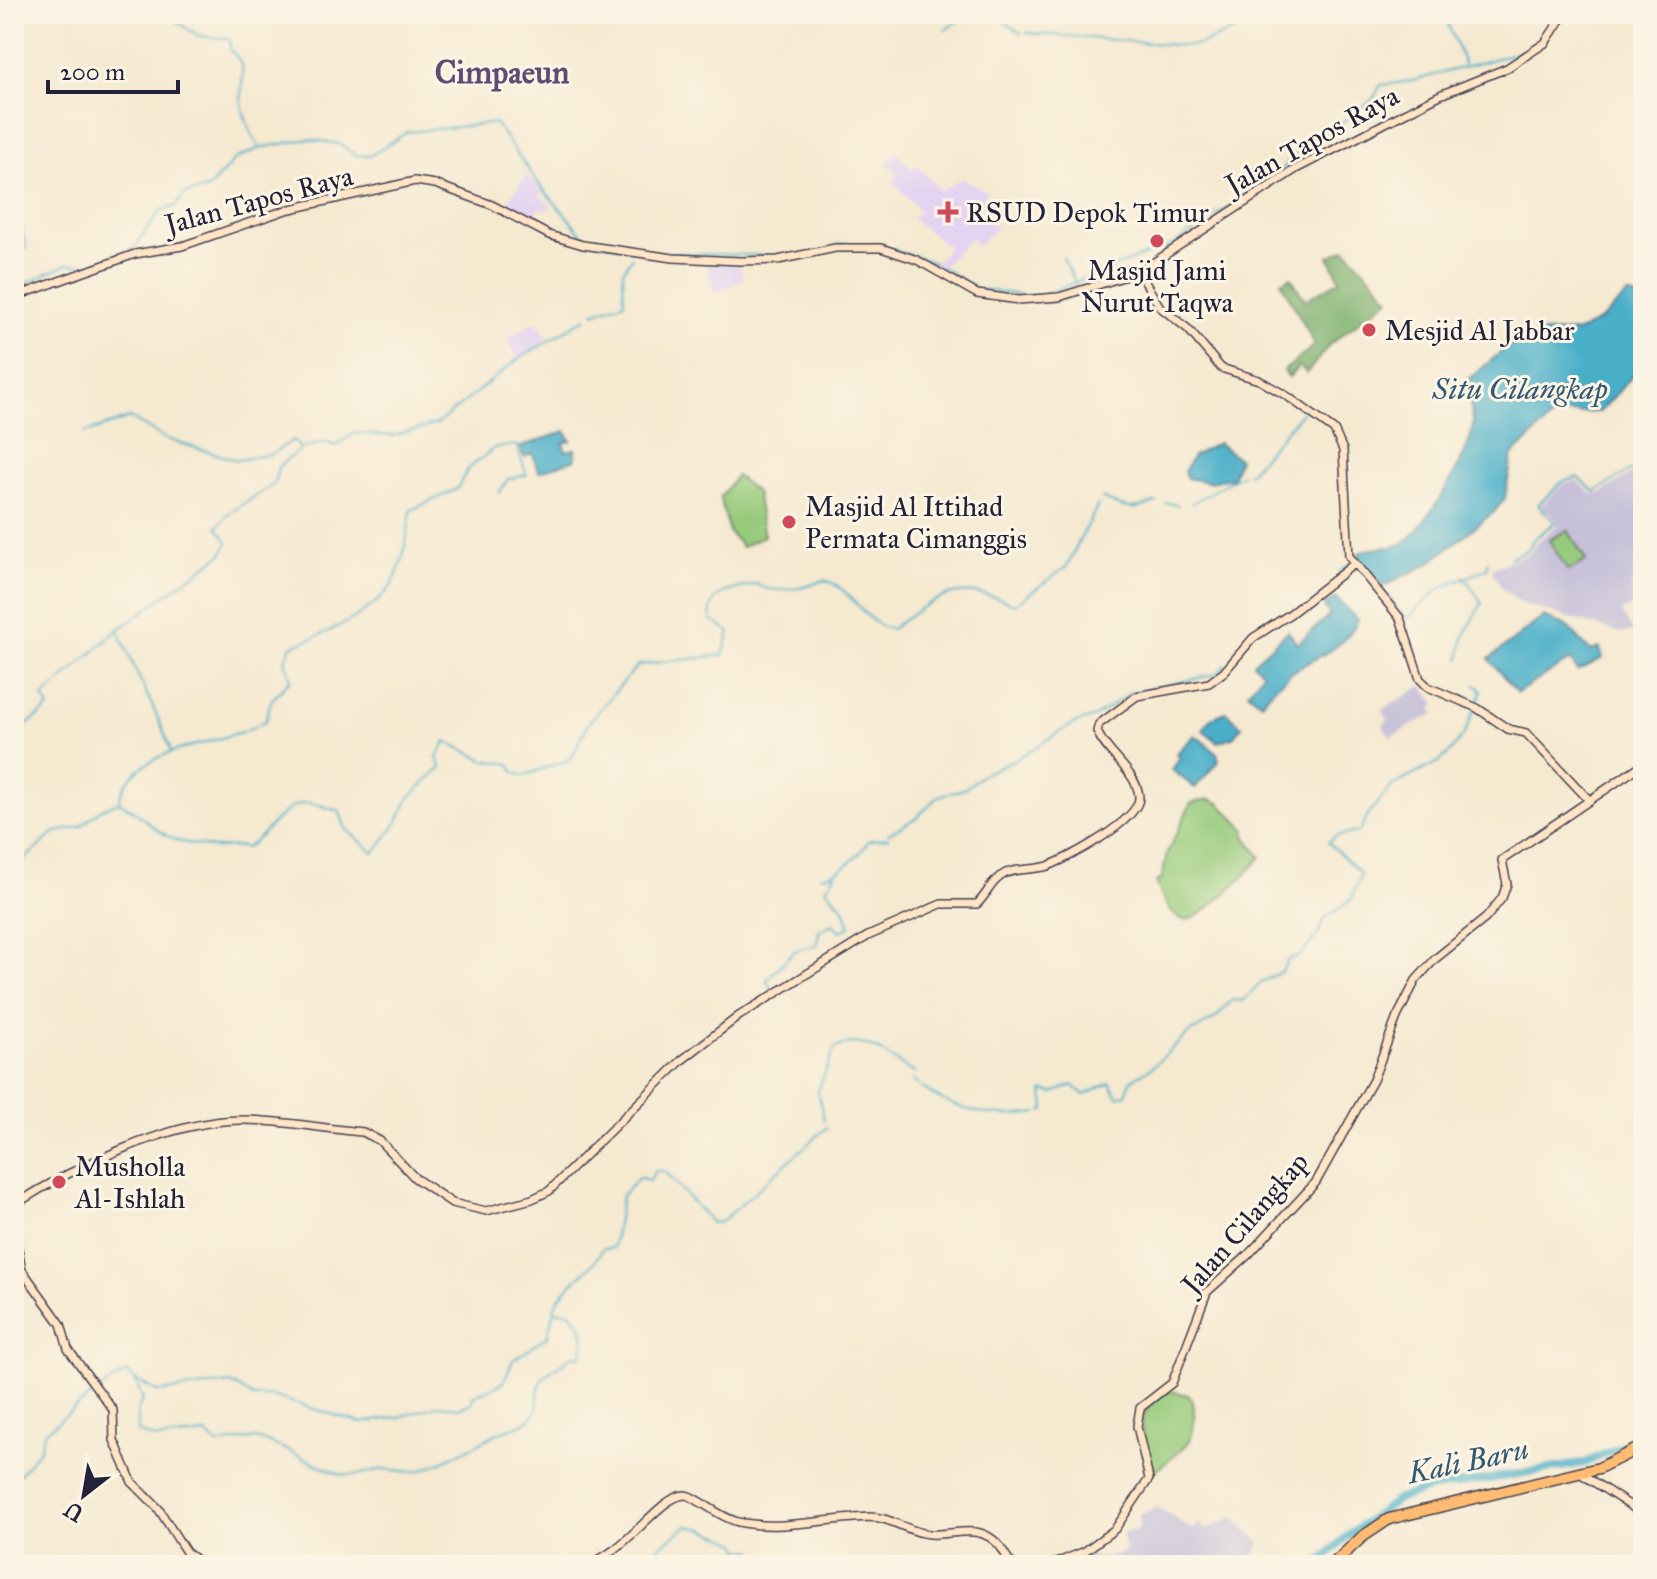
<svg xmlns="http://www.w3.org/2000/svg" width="1657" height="1579" viewBox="0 0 1657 1579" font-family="'IM FELL Great Primer',serif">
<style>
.built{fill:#e4d3f1}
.industrial{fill:#c6c0d9}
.green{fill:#97cb7c;stroke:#5c765c;stroke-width:2}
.forest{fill:#79af6c;stroke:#4e6854;stroke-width:2}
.water{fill:#49afc9;stroke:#366882;stroke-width:2}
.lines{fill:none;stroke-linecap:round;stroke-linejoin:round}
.stream{stroke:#49afc9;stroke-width:2}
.river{stroke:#49afc9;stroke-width:8}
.secondary-casing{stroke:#424051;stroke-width:10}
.highway-casing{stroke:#424051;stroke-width:13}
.secondary{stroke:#ffe4c6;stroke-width:7}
.highway{stroke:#ffbb71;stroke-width:10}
.poi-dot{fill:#d1495b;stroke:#fcf5e5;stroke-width:3}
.labels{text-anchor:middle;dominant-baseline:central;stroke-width:6;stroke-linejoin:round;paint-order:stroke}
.street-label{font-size:28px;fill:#22223b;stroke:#fcf5e5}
.poi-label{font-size:28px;fill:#22223b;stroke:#fcf5e5;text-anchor:start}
.water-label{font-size:30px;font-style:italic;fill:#325a74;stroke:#fcf5e5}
.quarter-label{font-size:32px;font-weight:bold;fill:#5d4d74;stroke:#fcf5e5}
</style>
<rect width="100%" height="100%" fill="#fcf5e5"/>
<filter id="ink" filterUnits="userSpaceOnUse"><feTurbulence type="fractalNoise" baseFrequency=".0125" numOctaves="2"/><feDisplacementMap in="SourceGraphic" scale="16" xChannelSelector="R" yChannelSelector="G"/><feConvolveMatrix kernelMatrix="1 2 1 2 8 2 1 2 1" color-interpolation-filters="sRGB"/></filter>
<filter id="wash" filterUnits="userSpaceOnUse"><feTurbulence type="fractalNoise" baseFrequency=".006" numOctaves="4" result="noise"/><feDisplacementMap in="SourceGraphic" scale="32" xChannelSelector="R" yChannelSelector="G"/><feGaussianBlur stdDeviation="1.8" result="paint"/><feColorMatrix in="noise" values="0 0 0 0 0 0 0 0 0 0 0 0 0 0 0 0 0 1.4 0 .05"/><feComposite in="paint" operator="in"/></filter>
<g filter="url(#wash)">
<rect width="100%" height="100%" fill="#f5e9d0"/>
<path class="built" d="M896 153 912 169 917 165 941 191 962 178 987 192 975 211 997 228 977 245 971 238 937 271 932 268 949 247 911 218 920 212 892 180 898 174 886 163Z
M526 175 544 191 540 196 551 205 545 210 540 207 529 221 504 207Z
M707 264H739L744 279 714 293Z
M536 322 548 338 518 358 506 338Z"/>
<path class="industrial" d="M19 205 28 249 14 255V206Z
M1643 466V557L1632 585 1633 605 1621 612 1633 631 1621 633 1522 604 1502 588 1491 569 1530 553 1534 545 1557 525 1556 519 1541 506 1562 485 1576 480 1592 494H1600Z
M1422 686 1436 704 1432 707 1435 713 1390 737 1383 725 1388 719 1382 710Z
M1158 1507 1193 1530 1200 1523 1205 1530 1233 1517 1261 1543 1249 1565H1076L1073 1560 1088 1554 1097 1559 1125 1552 1122 1534 1139 1529V1515Z"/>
<path class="green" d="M736 476 756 492 764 536 742 547 729 532 720 498Z
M1568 530 1586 561 1568 571 1549 540Z
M1209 799 1219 803 1246 830 1245 836 1261 857C1250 870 1239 882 1226 893 1190 924 1178 937 1156 882L1162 879 1167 853 1191 803Z
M1171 1391 1188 1395C1195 1404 1194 1408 1194 1419 1195 1447 1172 1456 1153 1473 1141 1439 1130 1406 1171 1391Z"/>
<path class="forest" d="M1346 249 1390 298 1330 344 1307 373 1299 366 1289 377 1283 371 1315 345 1281 282 1291 277 1305 300 1340 280 1329 257Z"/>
<path class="water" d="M1628 294 1643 301V364L1600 412 1563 413 1550 419 1512 456 1505 498 1494 512 1427 565 1383 586 1359 558V553C1371 545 1391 551 1406 541 1427 525 1473 450 1473 423 1473 409 1465 395 1468 380L1507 347 1542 333 1577 332 1601 320Z
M566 431 571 441 563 443 566 451 575 449 576 459 539 472 533 454 524 457 520 447Z
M1218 443 1239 459 1232 478 1208 482 1187 478 1184 472 1193 456Z
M1335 598 1358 620C1341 652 1319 654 1294 671 1281 680 1271 691 1261 703L1248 692 1263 673 1253 663 1288 631 1297 644 1330 615 1324 606Z
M1543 617 1566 625 1590 651 1600 648 1603 658 1578 671 1570 660 1517 693 1489 659Z
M1226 712 1242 726 1233 737 1218 742 1203 730 1211 718Z
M1195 735 1217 753 1219 761 1195 788 1172 770 1180 757 1176 754Z"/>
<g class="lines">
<path class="stream" d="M165 14 199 36 230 39V51C251 64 238 85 242 105 245 120 251 134 259 147
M992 14 1021 33
M1442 14 1444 17
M1447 22 1464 64
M1551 27 1558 14
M945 30 969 14
M1027 33 1187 46 1199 45 1274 14
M1323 138 1372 100 1381 85 1412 81 1527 50
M873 243 934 263
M839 244 850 243
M665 253 782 256
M1063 258 1076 284
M942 267 976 289 1029 296
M14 289 67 264 86 266 134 248 160 211 176 206 185 194 208 189 235 159 260 148 309 139 339 144 356 155 370 156 407 132 495 123 539 184 587 240 627 248
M1043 295 1174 244 1279 173 1291 158 1321 139
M1064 299 1080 295
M1045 303 1058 300
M594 313 624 302 623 271 632 257
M85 433 130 418 166 439 237 460 272 454 293 440 301 449 326 442 335 446 355 433 392 436 437 424 517 360 586 318
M1248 474 1303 411
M1102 498C1125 510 1134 511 1157 502
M1166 503 1178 505
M1191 504 1242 474
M1510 558 1529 549 1532 541 1555 522 1538 505 1562 482 1577 477 1595 492 1643 463
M1365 569 1379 586
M1338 572 1359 558
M1383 589 1406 619C1418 610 1427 597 1440 589 1456 580 1471 577 1487 568L1488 561
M119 630C133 672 158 710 171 752
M1235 654 1246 640
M1460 659 1464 636 1482 603 1464 576
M1476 685 1482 691 1477 705
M14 735 49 708 43 697 119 629 222 554 228 542 217 527 231 512 274 484 278 467 301 449
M119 801C134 740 225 749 266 720L271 701 291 679 285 661 291 646C322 636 376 612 392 584 405 562 407 535 411 510L457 489 468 469 494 448 516 445 527 475 508 479 499 493
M888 834 916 818 939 796 964 789 985 773 1018 758 1073 724 1095 717 1130 693 1217 674 1225 665
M14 869 55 832 80 827 100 810 118 802C142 812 152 831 176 840 181 842 208 847 214 848 225 849 236 844 246 848 265 837 283 803 308 803 320 803 327 810 339 810L346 829 374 853 397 823 409 798 441 768 437 758 446 741 484 760 510 764 514 772 523 776 571 759 589 722 638 665 723 655 730 632 711 620C707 590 732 591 756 584 773 595 805 589 824 580 853 587 862 624 891 629 940 594 956 581 1015 604L1066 567 1098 505
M820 876C840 874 858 858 869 840L888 838
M774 990 766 981 794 951 817 945 819 931 833 924 840 931 850 927 844 908 826 889 835 874
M742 1010 754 1003
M720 1027 734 1016
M691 1049 702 1040
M912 1080C948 1110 991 1120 1037 1113
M633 1102 640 1097
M1042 1111 1045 1109 1043 1091 1053 1093 1073 1085 1084 1095 1110 1083 1118 1097 1126 1094 1131 1080 1151 1068 1188 1034 1216 1018 1232 1000 1243 1001 1262 982 1282 971 1288 960 1301 955 1319 933 1324 919 1351 900 1361 874 1328 842 1336 836 1359 832 1370 812 1392 786 1439 762 1451 751 1465 733 1474 711
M824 1121 818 1091 835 1048C869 1033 888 1059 915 1073
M613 1248 622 1195 640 1177 649 1181 655 1171H664L712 1223 721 1222 827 1127
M554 1310C560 1285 591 1275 602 1249L612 1248
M14 1481 40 1449 44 1433C72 1411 96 1389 128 1372L135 1380 143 1399 138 1409V1432L156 1439 206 1434 218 1445C229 1443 242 1438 254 1439 272 1440 317 1466 338 1473 350 1478 368 1472 380 1470 392 1468 405 1473 417 1471 434 1468 477 1444 494 1435 512 1425 528 1429 538 1407 536 1371 548 1376 573 1355L581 1356C588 1338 583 1324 570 1312L554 1311 547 1337 513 1360 503 1383 473 1396 472 1403 459 1408 440 1405 399 1417 361 1423 271 1396 253 1397 231 1383 158 1392 135 1380
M635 1565 687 1526 704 1529 738 1543 740 1550H754L753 1565"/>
<path class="river" d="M1317 1565 1345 1538 1398 1499 1428 1489 1585 1463 1636 1439 1643 1432"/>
</g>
</g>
<g filter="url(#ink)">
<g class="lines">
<defs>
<path id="secondary" d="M1139 272 1160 307 1188 329 1221 368 1259 380 1287 396 1334 430 1343 450 1349 556 1400 618 1420 679 1428 687 1477 708 1508 729 1526 733 1588 799
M14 297 135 254 182 246 286 210 415 181 435 184 492 205 549 235 583 245 673 258 740 261 778 260 835 248H881L917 260 977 294 1019 300 1059 297 1139 272 1296 169 1440 95 1507 68 1545 43 1564 14
M14 1205C72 1168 172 1120 241 1120 281 1120 323 1129 363 1132L380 1141 415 1178 452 1203 486 1211 532 1199 549 1191 682 1060 739 1016 868 936 941 904H977C988 894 991 880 1006 873 1019 868 1035 870 1048 866 1069 858 1138 821 1139 798 1139 773 1105 753 1097 731L1099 724 1137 696 1209 683 1224 672 1253 638 1290 614 1354 564
M14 1228 22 1270 61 1324 68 1349 113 1410 114 1440 132 1482 158 1508 186 1552 203 1565
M1580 1473 1643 1514
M585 1565C626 1554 657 1498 684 1495 694 1494 721 1520 743 1523 786 1530 828 1518 871 1517 891 1517 909 1533 930 1534 956 1536 978 1522 999 1545 1004 1551 1007 1559 1013 1565
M1051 1565 1085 1551 1115 1529 1149 1479 1137 1426 1140 1408 1172 1383 1207 1292 1248 1255 1316 1182 1373 1080 1397 1017 1416 980 1435 959 1486 918 1502 898 1507 884 1502 860 1643 764"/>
<path id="highway" d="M1332 1565 1362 1537 1389 1519 1599 1468 1643 1446"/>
</defs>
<use href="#secondary" class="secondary-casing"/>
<use href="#highway" class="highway-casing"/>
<use href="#secondary" class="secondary"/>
<use href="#highway" class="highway"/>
</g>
</g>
<g class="poi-dot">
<path d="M944 200h8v8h8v8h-8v8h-8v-8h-8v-8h8z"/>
<circle cx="1157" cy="241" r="8"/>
<circle cx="1369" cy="330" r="8"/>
<circle cx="789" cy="522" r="8"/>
<circle cx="59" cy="1182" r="8"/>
</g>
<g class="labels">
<g class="street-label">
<text transform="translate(1312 140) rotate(-29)">Jalan Tapos Raya</text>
<text transform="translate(259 200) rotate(-15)">Jalan Tapos Raya</text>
<text transform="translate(1245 1223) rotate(-49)">Jalan Cilangkap</text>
</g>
<g class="poi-label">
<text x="966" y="212">RSUD Depok Timur</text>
<text x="1157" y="270" text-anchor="middle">Masjid Jami<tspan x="1157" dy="32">Nurut Taqwa</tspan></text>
<text x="1385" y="330">Mesjid Al Jabbar</text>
<text x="805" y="506">Masjid Al Ittihad<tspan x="805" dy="32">Permata Cimanggis</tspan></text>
<text x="75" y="1166">Musholla<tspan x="75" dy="32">Al-Ishlah</tspan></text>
</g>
<g class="water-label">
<text x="1520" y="389">Situ Cilangkap</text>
<text transform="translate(1468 1461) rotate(-12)">Kali Baru</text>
</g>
<g class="quarter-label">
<text x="502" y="72">Cimpaeun</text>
</g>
</g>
<rect width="1657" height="1579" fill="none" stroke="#fcf5e5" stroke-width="48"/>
<g transform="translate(84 1495) rotate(211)" stroke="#fcf5e5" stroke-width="6" paint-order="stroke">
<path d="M0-6L14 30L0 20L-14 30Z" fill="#22223b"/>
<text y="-12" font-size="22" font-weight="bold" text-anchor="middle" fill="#22223b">U</text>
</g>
<path d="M48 80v12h130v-12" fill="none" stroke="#22223b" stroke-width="4"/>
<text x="60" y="80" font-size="24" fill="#22223b" stroke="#fcf5e5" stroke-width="6" paint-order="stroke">200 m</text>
</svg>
